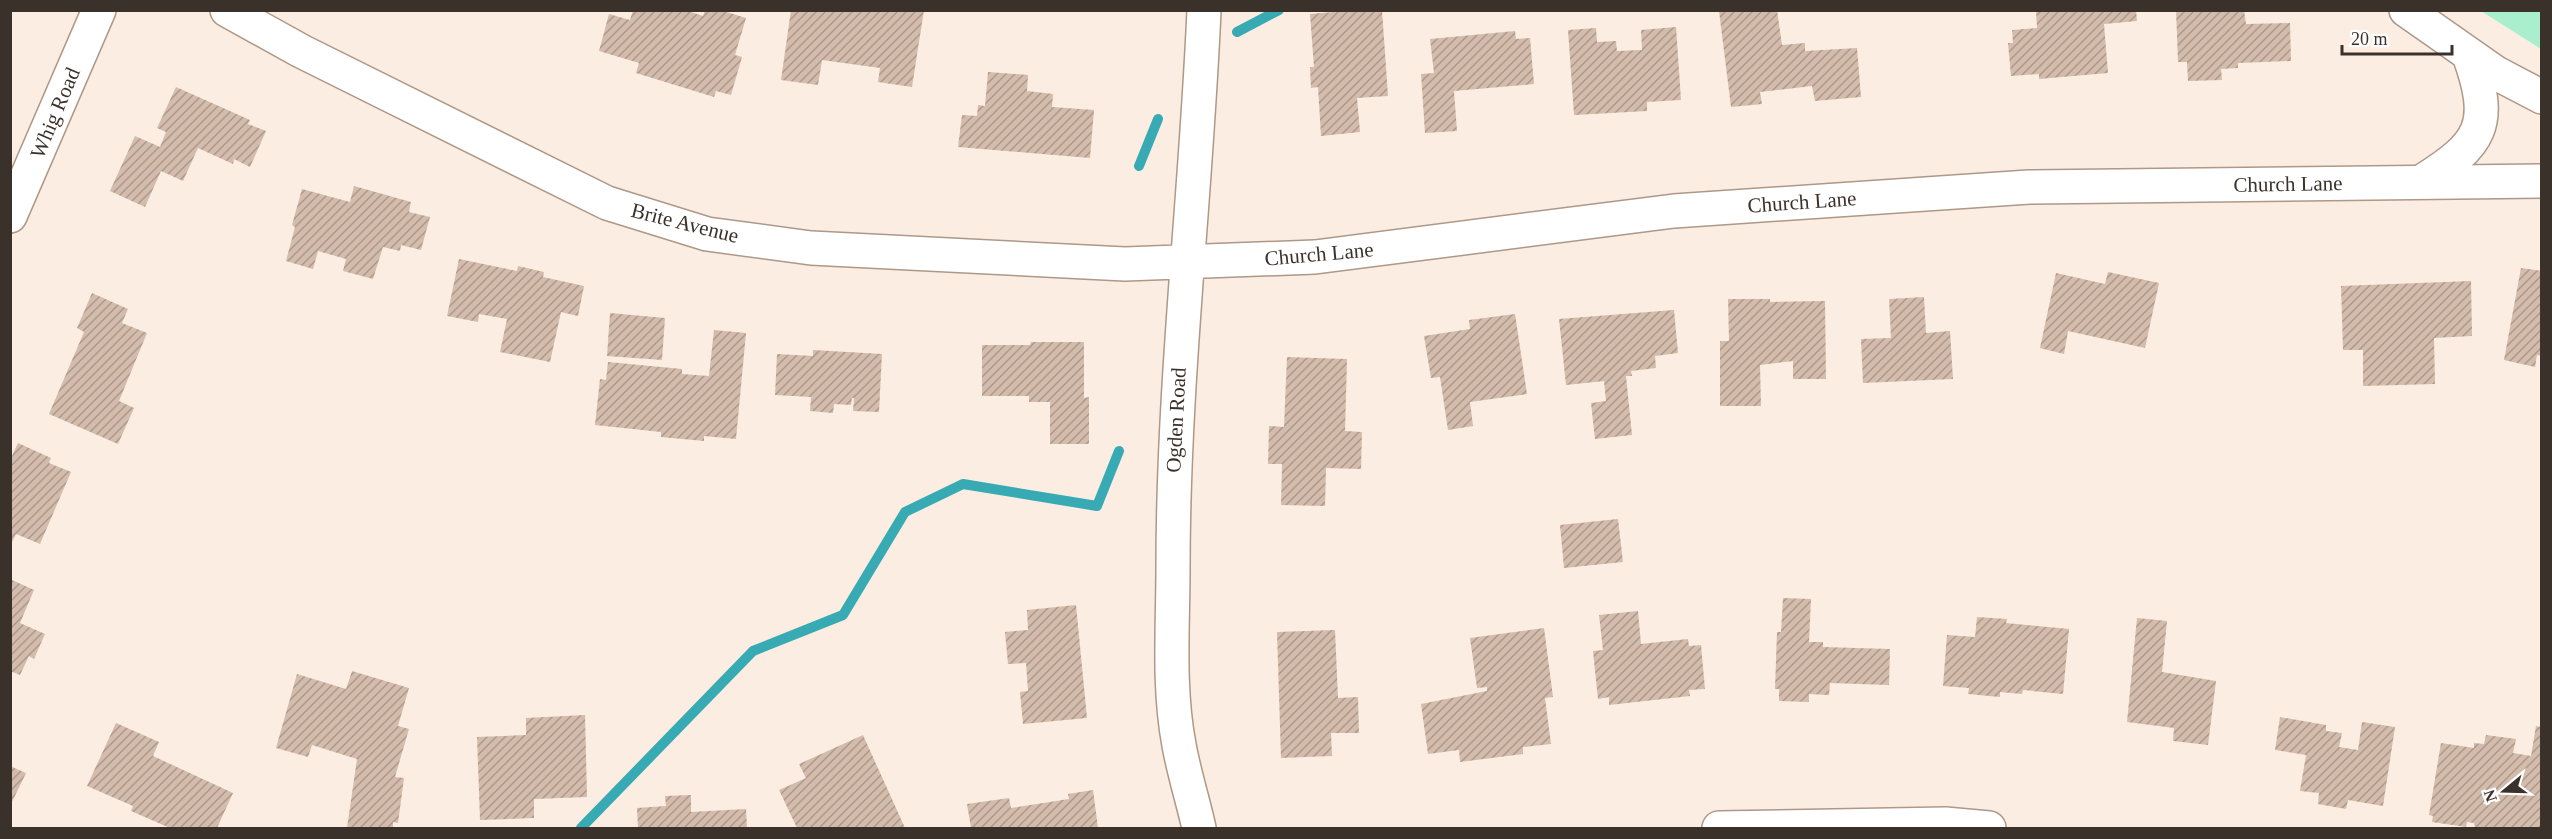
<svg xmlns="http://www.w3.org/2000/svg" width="2552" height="839" viewBox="0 0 2552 839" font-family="'Times New Roman',serif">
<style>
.grass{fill:#aaefcd}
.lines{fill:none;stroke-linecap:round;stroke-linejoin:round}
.stream{stroke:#37aab3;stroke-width:10}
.building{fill:url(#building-hatch)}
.street-casing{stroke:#ae9887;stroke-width:36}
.secondary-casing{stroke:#ae9887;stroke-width:36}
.street{stroke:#fff;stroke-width:33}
.secondary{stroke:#fff;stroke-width:33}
.labels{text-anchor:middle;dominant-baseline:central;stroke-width:4.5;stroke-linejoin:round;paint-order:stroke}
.street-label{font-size:21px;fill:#3a312a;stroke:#fff}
</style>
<defs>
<pattern id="building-hatch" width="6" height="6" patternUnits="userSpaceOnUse" patternTransform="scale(1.5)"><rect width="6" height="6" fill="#d3bcab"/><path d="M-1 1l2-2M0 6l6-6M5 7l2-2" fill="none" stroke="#ac998b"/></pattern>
</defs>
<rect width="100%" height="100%" fill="#fbede2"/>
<path class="grass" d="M2481 11H2541V49Z"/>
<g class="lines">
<path class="stream" d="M1237 32 1279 10
M1139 166 1158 119
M581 828 753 651 843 615 905 512 963 484 1097 506 1119 451"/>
</g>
<path class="building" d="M633 10H685L703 16 705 10H720L746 18 735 55 742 57 731 95 716 91 714 97 636 73 639 63 599 51 609 14 630 20Z
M791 10H924L912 87 878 82 880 68 822 60 818 85 781 80Z
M1356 10H1382L1388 96 1357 98 1360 132 1321 136 1318 87 1311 88 1310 67H1314L1310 14Z
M1777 10 1782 45 1805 43V51L1857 48 1861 97 1815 101 1812 86 1760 92 1762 104 1731 107 1719 11Z
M2036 10H2136L2137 21 2104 24 2108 73 2039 79V74L2011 76 2008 43H2013L2012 30 2037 28Z
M2176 10H2244L2246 24 2290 23 2291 61 2238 63V68L2221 69 2222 80 2188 81 2187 62H2178Z
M1676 27 1681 100 1647 102V111L1574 115 1568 30 1596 28 1597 42 1616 41 1617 51 1642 50 1641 30Z
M1515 31 1516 39 1530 38 1534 84 1454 91 1457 131 1425 133 1421 74 1434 73 1430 39Z
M988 72 1028 75 1027 91 1053 94 1052 107 1094 110 1090 158 958 147 962 115 977 116 978 105 985 106Z
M176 87 250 120 248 124 266 131 250 167 234 159 233 164 198 148 183 181 161 171 145 207 110 191 135 136 160 147 166 132 157 128Z
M354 186 411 202 409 212 430 217 421 250 401 245 400 251 383 247 373 279 343 271 346 259 318 251 313 269 286 261 295 227 292 225 302 189 350 202Z
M459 259 517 271 518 266 544 272 543 277 584 286 578 316 561 312 550 362 500 352 507 319 479 314 478 322 447 316Z
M2521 268 2542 271V356L2537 355 2535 367 2504 360Z
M2108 272 2159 283 2145 348 2068 331 2064 354 2040 348 2056 273 2105 284Z
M2471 281 2472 336 2434 338 2435 384 2363 386V350H2343L2341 286Z
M92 293 128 309 122 323 147 333 119 401 134 408 118 444 49 414 84 332 77 328Z
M1924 297 1926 333 1950 331 1953 379 1863 383 1861 339 1891 338 1889 299Z
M1728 299H1770V302L1825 301 1826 379H1793V361L1760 365 1761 406H1720V341H1729Z
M1674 310 1678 353 1655 356 1656 368 1631 371 1632 376H1626L1632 435 1595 439 1591 403 1606 401 1604 381 1566 385 1559 319Z
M610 313 665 318 662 360 607 356Z
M1515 314 1527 394 1470 402 1473 426 1448 430 1440 377 1431 378 1424 336 1470 329 1469 320Z
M714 330 746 333 736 439 704 436V441L661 437V432L595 425 600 379 606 380 608 362 682 369V374L709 376Z
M1031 342H1084V398L1089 397V444H1050V402H1029V396H982V345H1030Z
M813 350 882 354 879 412 853 411 854 398H852L851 405 834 404 833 413 810 411 811 397 775 395 777 354 813 356Z
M1287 357 1347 359 1345 431 1362 432 1361 469 1326 468 1325 506 1281 505 1282 464H1268L1269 426 1284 427Z
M18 443 51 458 49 463 71 472 40 544 16 534 10 546V460Z
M1618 519 1623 562 1564 568 1560 525Z
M10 579 34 590 20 623 45 634 34 659 29 656 20 675 10 671Z
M1783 598 1811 599 1809 642H1823V647L1890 649 1889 685 1830 683 1829 695 1809 694V702L1779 701V689H1775L1777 632H1781Z
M1076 605 1087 718 1023 724 1020 692 1028 691 1026 663 1008 664 1005 632 1028 630 1027 610Z
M1638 611 1641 644 1688 639 1689 646 1701 645 1705 689 1689 690 1690 696 1609 705V697L1598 699 1593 651 1603 650 1599 615Z
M1977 617 2007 619 2006 623 2069 629 2063 694 2023 690 2022 694 2000 692V697L1968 694 1969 688 1943 686 1947 635 1975 637Z
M2137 618 2167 621 2162 672 2216 681 2208 745 2173 741 2174 728 2127 722Z
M1544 628 1553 697 1545 698 1551 744 1523 747V754L1460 762 1459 750 1428 754 1421 704 1487 691V687L1477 688 1470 638Z
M1335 630 1338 698 1358 697 1359 733H1331L1332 756 1281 758 1277 632Z
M352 671 409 688 398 726 409 729 395 777 404 778 398 823 393 822V828H347L357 759 312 745 308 757 276 748 297 674 346 689Z
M585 715 587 797 534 799V818L480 820 477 737 526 735V718Z
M2280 717 2326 725V731L2342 733 2339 747 2358 750 2362 722 2395 727 2383 806 2348 800 2346 809 2318 804 2319 793 2300 791 2306 755 2275 750Z
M116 723 159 742 153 756 233 793 217 828H170L131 811 133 806 87 786Z
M2536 726 2542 727V828H2475L2474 823 2467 822 2466 827 2432 822 2433 816 2429 815 2441 743 2474 748V743L2484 744 2486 735 2516 739 2513 753 2531 756Z
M863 735 905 828H797L779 790 806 778 799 764Z
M10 766 26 773 10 806Z
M1093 790 1098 828H971L967 804 1009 798 1011 808 1069 799 1068 794Z
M691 795V812L746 809 747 828H638L637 808 666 806 665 796Z"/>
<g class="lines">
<defs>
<path id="street" d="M227 10 301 51 607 203 707 234 811 248 1125 264 1315 257 1674 211 2029 187 2542 181
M2421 182C2482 144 2494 125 2469 55
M10 216 99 10
M1199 828C1193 801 1184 773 1179 745 1168 687 1173 627 1173 568 1173 381 1196 197 1204 10
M1719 828 1945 824 1989 828"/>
<path id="secondary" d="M2406 10 2496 73 2542 97"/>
</defs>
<use href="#street" class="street-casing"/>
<use href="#secondary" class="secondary-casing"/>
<use href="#street" class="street"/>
<use href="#secondary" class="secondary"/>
</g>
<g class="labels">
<g class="street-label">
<text transform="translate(55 113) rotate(-67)">Whig Road</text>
<text transform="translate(2288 184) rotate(-1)">Church Lane</text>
<text transform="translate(1802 202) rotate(-4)">Church Lane</text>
<text transform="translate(685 223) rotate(14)">Brite Avenue</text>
<text transform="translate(1319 254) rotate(-5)">Church Lane</text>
<text transform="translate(1176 420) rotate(-87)">Ogden Road</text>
</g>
</g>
<rect width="2552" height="839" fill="none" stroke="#3a312a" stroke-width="24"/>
<g transform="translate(2504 791) rotate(251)" stroke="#ffffff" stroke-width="4.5" paint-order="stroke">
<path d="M0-4.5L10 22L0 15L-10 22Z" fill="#3a312a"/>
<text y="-9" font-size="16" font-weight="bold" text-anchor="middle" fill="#3a312a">N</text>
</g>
<path d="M2342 45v9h110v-9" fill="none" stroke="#3a312a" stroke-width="3"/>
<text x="2351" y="45" font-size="18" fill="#3a312a" stroke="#ffffff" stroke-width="4.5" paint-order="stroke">20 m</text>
</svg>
